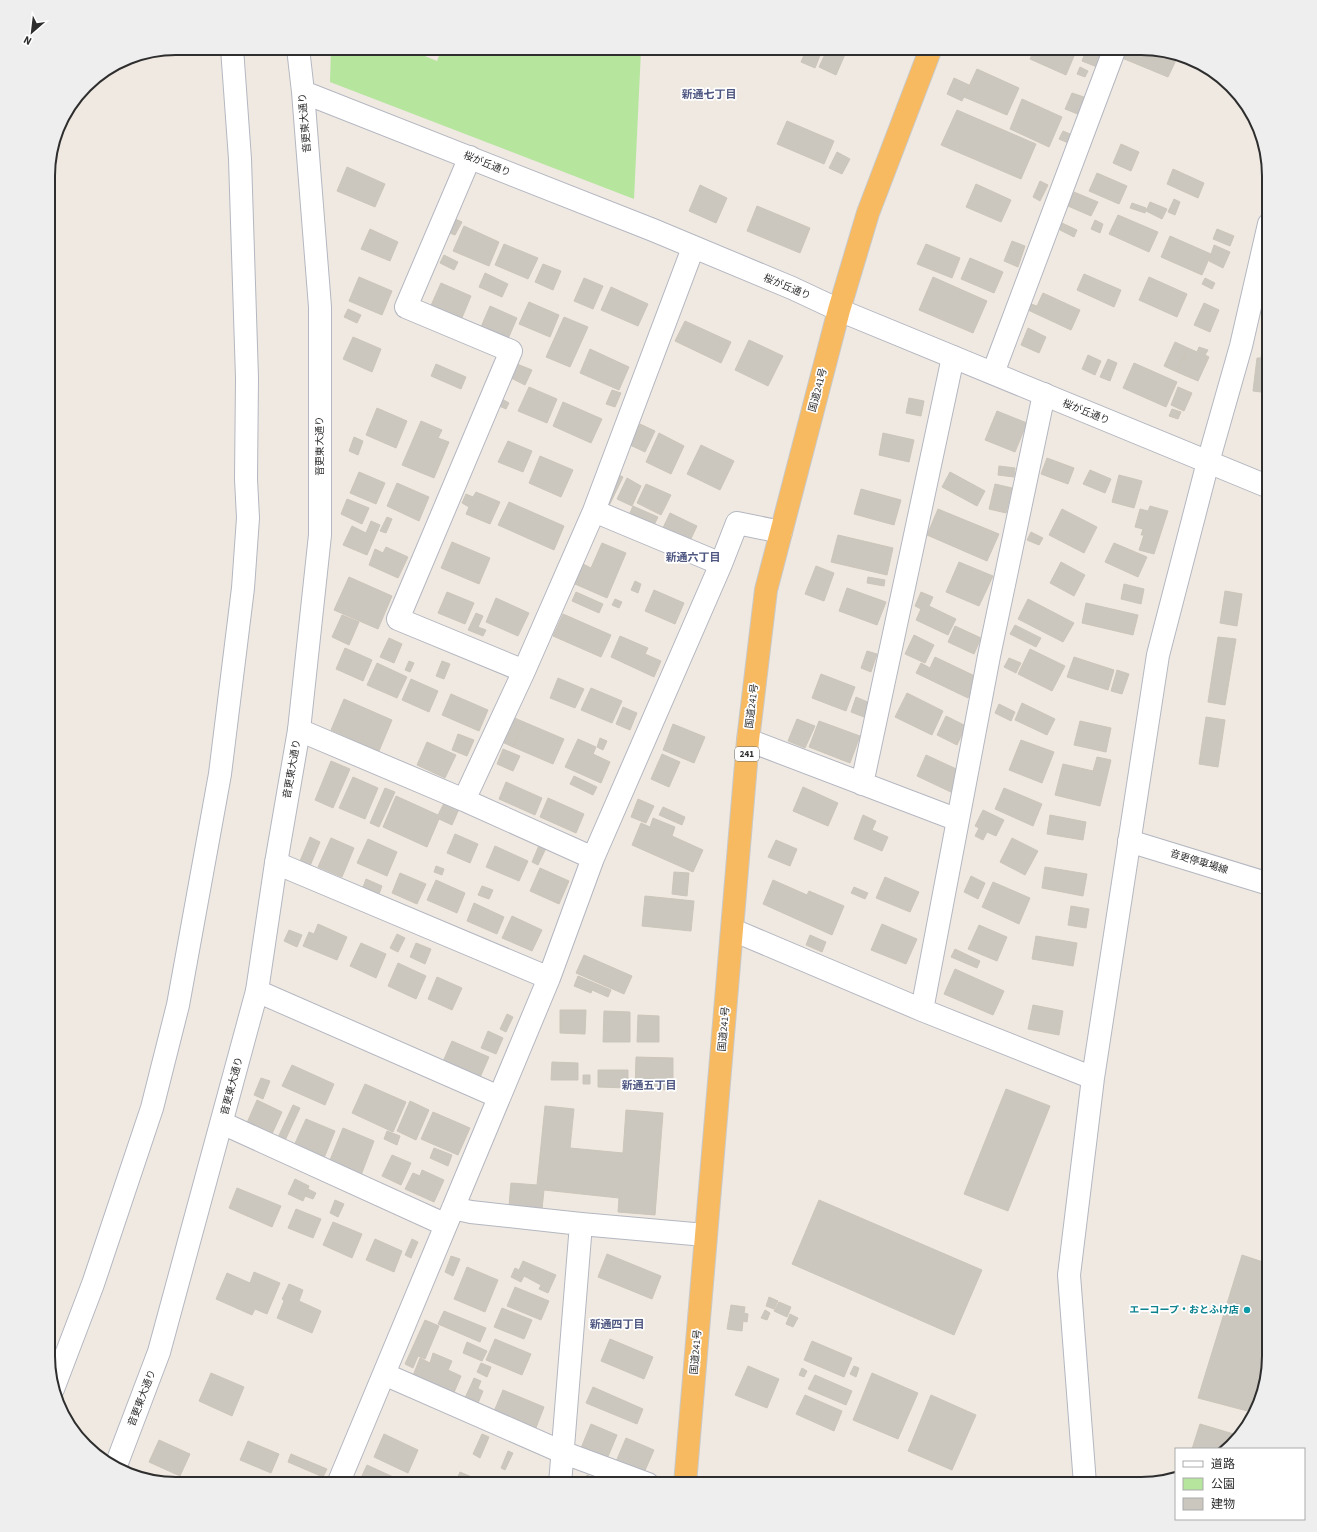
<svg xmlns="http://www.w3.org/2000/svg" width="1317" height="1532" viewBox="0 0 1317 1532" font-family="'Source Sans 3','Noto Sans JP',sans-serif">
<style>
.green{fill:#b6e59e}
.building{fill:#cbc7bf;stroke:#cbc5ba}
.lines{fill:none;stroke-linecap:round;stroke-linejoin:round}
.minor-casing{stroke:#b4b7c1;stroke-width:24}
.tertiary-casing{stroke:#b4b7c1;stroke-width:24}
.secondary-casing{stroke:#b4b7c1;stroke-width:24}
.trunk-casing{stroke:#c9c9c9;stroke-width:24}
.minor{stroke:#fff;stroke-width:22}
.tertiary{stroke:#fff;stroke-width:22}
.secondary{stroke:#fff;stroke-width:22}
.trunk{stroke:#f8ba60;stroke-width:22}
.culture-dot{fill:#0f9aa8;stroke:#fff;stroke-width:1.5}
.labels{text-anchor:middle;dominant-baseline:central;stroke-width:3.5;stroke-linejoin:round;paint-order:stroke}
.shield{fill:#fff;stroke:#6d6d6d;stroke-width:1}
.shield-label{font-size:9px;font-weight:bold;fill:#2e2e2e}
.street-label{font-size:10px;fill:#2e2e2e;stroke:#fff}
.culture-label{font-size:10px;font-weight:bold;fill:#0d838f;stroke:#fff;text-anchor:end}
.neighbourhood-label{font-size:11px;font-weight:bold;fill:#4d5680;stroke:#fff}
.rim{fill:none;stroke:#2e2e2e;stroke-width:2}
</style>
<rect width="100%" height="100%" fill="#efe9e1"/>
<path class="green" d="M331 48H364L378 54 382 48H405L437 61 442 48H637L641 50 634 199 330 82Z"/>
<path class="building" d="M807 48H823L815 68 801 62Z
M828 48H838L846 52 836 75 819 67Z
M1035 48H1057L1074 56 1066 75 1030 59Z
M1087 48H1093L1103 52 1097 67 1082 61Z
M1126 48H1149L1178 56 1168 77 1122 58Z
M1080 67 1088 71 1085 77 1077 74Z
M977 69 1019 88 1007 115 964 97Z
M954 78 969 85 962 101 947 94Z
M1072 93 1087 98 1080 115 1065 109Z
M1022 99 1062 117 1049 147 1010 129Z
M957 110 1036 144 1021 179 941 145Z
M787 121 834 141 824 164 777 144Z
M1063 131 1077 137 1073 145 1059 139Z
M1121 144 1139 152 1131 171 1113 163Z
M837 152 850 159 842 174 829 168Z
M347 167 385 184 375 207 337 191Z
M1173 169 1204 183 1198 198 1167 184Z
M1097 173 1127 186 1119 204 1089 191Z
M1040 181 1048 185 1040 201 1033 197Z
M976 184 1011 200 1001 222 966 207Z
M700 185 727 198 716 223 689 211Z
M1074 192 1098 202 1091 216 1068 206Z
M1174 199 1180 202 1175 215 1168 212Z
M1150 202 1167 209 1162 219 1146 211Z
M1132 203 1146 208 1145 213 1130 208Z
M757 206 810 228 800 253 747 231Z
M1118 215 1158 232 1149 252 1109 234Z
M453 218 462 222 455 235 447 232Z
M1095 220 1103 224 1100 233 1091 229Z
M1062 223 1077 230 1074 237 1060 230Z
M464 226 499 242 489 266 453 251Z
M370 229 398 242 390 261 361 249Z
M1217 229 1234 236 1230 246 1213 239Z
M1170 236 1211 254 1202 275 1161 257Z
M1012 241 1025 246 1018 267 1004 261Z
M504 244 538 258 528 279 495 265Z
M926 244 960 258 952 278 917 264Z
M1214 245 1230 252 1223 268 1209 261Z
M444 255 458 262 454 270 440 263Z
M970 258 1003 272 994 293 961 279Z
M543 264 561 271 553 290 535 282Z
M485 273 508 284 502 297 479 287Z
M1084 274 1121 290 1114 307 1077 290Z
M359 277 392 291 382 315 349 301Z
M933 277 987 301 973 333 919 310Z
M1149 277 1187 294 1177 317 1139 300Z
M584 278 603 286 593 309 574 301Z
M1205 278 1215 283 1212 289 1202 284Z
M441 283 471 296 459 325 428 312Z
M611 287 648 304 638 326 601 310Z
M1043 293 1080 310 1071 330 1028 310 1031 304 1037 306Z
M529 302 559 315 550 337 519 324Z
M1204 303 1219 310 1210 332 1194 325Z
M490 306 517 318 508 339 481 327Z
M348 309 361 315 357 323 344 317Z
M564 317 588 327 570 367 546 357Z
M685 321 731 342 721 363 675 341Z
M1028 328 1046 337 1039 353 1021 345Z
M353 337 381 349 372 372 343 359Z
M749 340 783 356 768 386 735 370Z
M1175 342 1188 348 1177 372 1164 366Z
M1199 347 1208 350 1205 355 1209 357 1198 381 1177 372 1188 348 1197 352Z
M590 349 629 367 619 390 580 373Z
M1262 349 1269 350V393L1253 391 1257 358H1261Z
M1088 355 1101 361 1095 375 1082 369Z
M1108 359 1117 363 1110 381 1100 377Z
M1134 363 1177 382 1166 407 1123 388Z
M436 364 466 377 461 389 431 376Z
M517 364 532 370 525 385 511 378Z
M529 387 557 399 547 423 518 411Z
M1178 387 1192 393 1184 411 1171 405Z
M612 390 621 393 615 407 606 404Z
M909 398 924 401 921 416 906 413Z
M502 399 509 403 506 409 499 406Z
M563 402 602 419 591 443 553 426Z
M377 408 407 421 396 448 366 435Z
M1172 409 1181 412 1178 419 1169 416Z
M997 411 1027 423 1015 452 985 440Z
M421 421 442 430 438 438 449 442 434 478 402 465Z
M640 424 655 431 645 452 630 445Z
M659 433 684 446 671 474 646 462Z
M883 433 914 440 909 462 879 455Z
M354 437 363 441 358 455 349 451Z
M508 441 532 451 523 472 498 462Z
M701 445 734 461 720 490 687 474Z
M540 456 573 470 561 497 529 483Z
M1047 458 1074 468 1068 484 1041 474Z
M999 466 1015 468 1014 477 998 475Z
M1090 470 1111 479 1105 493 1083 484Z
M359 472 385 483 376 504 350 493Z
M950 472 985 491 977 506 942 487Z
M614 473 623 477 606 512Z
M1119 475 1142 481 1134 508 1112 502Z
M627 478 641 486 632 506 617 499Z
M397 483 429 497 419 521 387 506Z
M646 484 671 495 661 515 637 503Z
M995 484 1012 488 1006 513 989 509Z
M861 489 901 500 894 525 854 514Z
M476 492 500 502 490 524 466 514 469 507 462 503 466 494 473 497Z
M347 499 369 508 362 524 341 514Z
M509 502 564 526 554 550 498 525Z
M633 506 658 517 650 533 626 522Z
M1150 506 1168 511 1154 554 1139 550 1144 535H1141L1143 529 1135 527 1140 509 1148 511Z
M938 509 999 534 987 561 927 535Z
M1062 509 1097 527 1084 553 1049 535Z
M670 513 697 526 689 543 662 530Z
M387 517 392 519 386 533 380 531Z
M371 521 380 525 367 555 343 545 352 526 366 533Z
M1031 532 1043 538 1039 545 1027 540Z
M838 535 893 548 887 575 831 562Z
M452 542 490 558 479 584 441 568Z
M602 543 626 553 607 598 575 584 583 564 591 568Z
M1114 543 1147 557 1138 577 1105 562Z
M386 547 408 557 398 578 369 565 375 549 383 553Z
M959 562 993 576 979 606 946 592Z
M1061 562 1085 575 1074 596 1050 583Z
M816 566 834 573 824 601 805 594Z
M349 577 392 596 378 629 334 610Z
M868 577 885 580 884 586 867 583Z
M635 581 641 584 638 593 631 590Z
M1124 584 1144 589 1141 604 1121 599Z
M847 588 886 602 877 625 839 611Z
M654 590 684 603 675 624 645 611Z
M1225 591 1242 594 1237 626 1220 623Z
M447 592 474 603 465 624 438 613Z
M576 592 603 604 599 613 572 601Z
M921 592 933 597 929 606 956 619 948 635 916 620 921 609 915 606Z
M496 598 529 613 518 636 486 622Z
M615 599 622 602 619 608 612 605Z
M1028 599 1074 623 1063 642 1018 619Z
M1086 603 1138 615 1133 635 1082 623Z
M476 613 483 616 478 627 486 630 483 636 468 630Z
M563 614 611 635 601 657 553 636Z
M342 615 359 622 349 645 332 637Z
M1015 625 1041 638 1036 647 1010 634Z
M955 626 981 638 974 654 948 642Z
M914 635 934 645 925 663 905 654Z
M620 636 648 648 645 654 661 661 654 677 611 657Z
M1218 637 1236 639 1225 705 1208 702Z
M389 638 402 644 394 663 380 657Z
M345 648 372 660 363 681 336 669Z
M1030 649 1065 666 1052 691 1018 674Z
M867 651 877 654 871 672 861 668Z
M935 657 977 677 968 698 916 673 921 663 930 668Z
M1074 657 1114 670 1108 690 1067 677Z
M1009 658 1021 663 1016 673 1004 667Z
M409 661 414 663 410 672 405 670Z
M442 661 450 664 444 679 436 676Z
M377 663 407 677 397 698 367 685Z
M1117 670 1129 674 1122 694 1111 691Z
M821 674 855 687 846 711 812 698Z
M558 678 584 689 575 708 550 698Z
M411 679 438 691 429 712 402 700Z
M591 688 622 701 612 723 581 710Z
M907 693 943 711 932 735 895 717Z
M451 694 488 710 479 731 442 715Z
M856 697 870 703 864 717 851 712Z
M344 699 392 720 379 751 331 730Z
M1022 703 1055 719 1047 735 1015 720Z
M999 704 1015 712 1011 721 995 713Z
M623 707 637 713 630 730 616 724Z
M946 716 966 726 957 745 937 735Z
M512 717 524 722 513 747 502 742Z
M1206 717 1225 720 1218 767 1199 764Z
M797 719 815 726 805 748 788 741Z
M819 721 860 736 850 763 809 747Z
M1080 721 1111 728 1106 752 1074 745Z
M524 722 564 739 553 764 513 747Z
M673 724 705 737 694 763 663 750Z
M458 734 474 740 467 756 452 750Z
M600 738 607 741 603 750 597 747Z
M578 739 596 747 593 754 610 762 601 783 565 767Z
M1021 740 1054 752 1042 783 1009 770Z
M427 742 456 755 445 778 417 765Z
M503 749 520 756 513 771 497 764Z
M662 754 680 762 669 787 651 779Z
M926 755 963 772 953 793 917 776Z
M1097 757 1111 760 1100 806 1055 795 1063 764 1093 771Z
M331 761 350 769 333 808 315 800Z
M574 776 597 787 593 795 570 784Z
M353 777 378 788 365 819 339 808Z
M506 782 542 798 535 815 499 799Z
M803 787 838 803 828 826 793 811Z
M385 788 395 792 379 827 370 823Z
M1004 788 1042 804 1033 826 995 809Z
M396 796 438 815 444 803 459 809 452 825 439 819 427 847 383 827Z
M548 798 584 814 576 833 540 817Z
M638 799 654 806 646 823 631 817Z
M663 807 685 817 682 825 659 815Z
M983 810 1004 820 996 836 987 832 983 840 975 836 979 828 975 826Z
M863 815 876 821 872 830 888 837 882 851 854 839Z
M1050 815 1086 822 1083 840 1047 834Z
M653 818 675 827 672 836 703 850 693 872 632 845 641 823 650 827Z
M455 834 478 844 470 863 447 853Z
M310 837 320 842 310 866 300 861Z
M331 838 354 848 342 877 318 867Z
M1012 838 1038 851 1025 875 1000 862Z
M368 839 397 852 387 876 357 863Z
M776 840 797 849 790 866 768 857Z
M540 843 547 846 538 865 532 862Z
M495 846 528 861 519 881 486 867Z
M436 866 444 869 442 875 434 872Z
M1045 867 1087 874 1083 896 1042 888Z
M540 868 569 881 559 904 530 891Z
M674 872 689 873 687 896 672 894Z
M400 873 426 884 417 904 392 893Z
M971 876 985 883 978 899 964 892Z
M885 877 919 892 910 912 876 898Z
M366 879 382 886 379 894 363 887Z
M436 880 465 893 457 913 427 900Z
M773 880 807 895 809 891 844 906 832 935 763 904Z
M993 882 1030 898 1019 924 982 907Z
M482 886 493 890 489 899 478 895Z
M854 887 868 893 865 899 851 893Z
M645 896 694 901 691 931 642 926Z
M474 903 504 917 497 934 467 921Z
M1071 906 1089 909 1086 928 1068 925Z
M512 916 542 930 532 951 502 938Z
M318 924 347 937 337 960 303 946 309 932 314 934Z
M882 924 917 939 906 964 871 950Z
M979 925 1007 937 997 961 968 949Z
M289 930 302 935 297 947 284 941Z
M397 934 405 938 398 952 390 948Z
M810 935 826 942 822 952 806 945Z
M1036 936 1077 943 1073 966 1032 959Z
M361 943 386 954 376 978 350 966Z
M416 943 431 949 425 964 410 957Z
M955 949 980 961 977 968 951 957Z
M584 955 632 976 624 994 576 973Z
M398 963 426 976 416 999 388 986Z
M955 969 1004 991 993 1015 944 994Z
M578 976 611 990 608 997 592 990 591 993 574 986Z
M437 977 462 988 452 1010 428 999Z
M1033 1005 1063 1011 1059 1035 1028 1029Z
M560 1010H586L585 1034 560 1033Z
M604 1011 630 1012V1042H603Z
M507 1014 513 1017 506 1032 500 1029Z
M638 1015 659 1016V1042H637Z
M488 1031 503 1038 496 1054 481 1048Z
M452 1041 489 1057 478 1082 441 1066Z
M636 1057 673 1058V1090L635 1089Z
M552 1062 578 1063V1080H551Z
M292 1065 334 1084 325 1105 282 1086Z
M598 1070H628V1088L598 1087Z
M583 1075H590V1084H583Z
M261 1078 270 1081 263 1099 254 1095Z
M365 1084 406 1102 393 1132 352 1113Z
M1006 1089 1050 1106 1008 1211 964 1194Z
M257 1100 282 1112 271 1136 246 1125Z
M410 1101 429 1110 416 1140 397 1131Z
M293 1105 300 1108 282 1147 275 1144Z
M545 1106 574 1109 570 1148 623 1153 626 1110 663 1113 655 1215 618 1212 619 1198 544 1190 542 1209 509 1206 511 1183 537 1185Z
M433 1112 470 1128 458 1155 421 1139Z
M306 1119 335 1131 322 1163 292 1150Z
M343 1128 374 1141 360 1178 328 1165Z
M387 1131 400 1136 397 1145 384 1139Z
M434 1148 452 1155 448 1166 430 1158Z
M392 1155 411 1163 401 1185 382 1176Z
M422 1170 444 1180 434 1202 405 1189 413 1173 420 1176Z
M295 1179 309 1186 303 1201 288 1194Z
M237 1188 281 1206 272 1227 229 1208Z
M308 1189 316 1193 313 1199 305 1196Z
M335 1200 344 1204 338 1217 330 1213Z
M819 1200 982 1270 954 1335 792 1264Z
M296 1209 321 1219 313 1238 288 1228Z
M333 1222 362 1234 352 1258 323 1245Z
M375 1239 402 1251 394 1272 366 1260Z
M412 1239 418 1242 411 1258 405 1255Z
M607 1254 661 1276 652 1299 598 1277Z
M1242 1255 1269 1264V1357L1255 1413 1198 1398Z
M451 1256 460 1259 453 1276 445 1272Z
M523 1261 556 1275 548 1293 539 1289 541 1285 524 1276 521 1282 511 1277 515 1268 519 1270Z
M467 1267 498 1280 485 1312 454 1299Z
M254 1272 280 1283 267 1314 255 1309 252 1315 216 1299 227 1273 250 1283Z
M289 1284 303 1290 299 1301 321 1311 312 1333 277 1318 284 1301 282 1299Z
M515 1287 549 1301 541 1320 507 1306Z
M769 1297 778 1301 774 1309 766 1306Z
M779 1302 791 1307 787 1317 774 1311Z
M731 1305 745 1307 744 1313 748 1314 747 1322 743 1321 742 1331 727 1329Z
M502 1308 532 1320 524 1339 494 1327Z
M765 1310 770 1313 767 1320 761 1318Z
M444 1311 486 1328 480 1342 438 1324Z
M790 1314 798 1318 793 1327 786 1324Z
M425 1320 439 1326 425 1359 418 1356 413 1368 405 1364Z
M495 1339 531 1354 522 1375 486 1360Z
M610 1339 653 1357 644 1379 601 1361Z
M812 1341 852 1358 844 1377 804 1360Z
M467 1342 487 1351 482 1361 463 1353Z
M433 1353 452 1361 448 1370 461 1376 453 1395 412 1378 420 1358 430 1363Z
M481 1363 491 1367 487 1377 477 1372Z
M748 1366 779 1379 767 1408 735 1395Z
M854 1366 859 1368 856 1377 850 1374Z
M802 1368 807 1371 804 1377 799 1375Z
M211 1373 244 1387 232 1416 199 1401Z
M872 1373 918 1393 898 1439 853 1420Z
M815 1375 852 1391 846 1405 808 1389Z
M474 1378 481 1381 478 1388 471 1385Z
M471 1385 483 1391 476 1408 463 1402Z
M593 1387 643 1409 637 1424 586 1403Z
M503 1390 544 1407 534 1433 492 1416Z
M805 1395 842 1411 834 1431 796 1414Z
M931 1395 976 1415 952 1470 908 1451Z
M591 1424 617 1435 607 1459 581 1448Z
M1200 1424 1237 1435 1226 1449H1192Z
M384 1434 418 1450 408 1473 374 1457Z
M482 1434 489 1437 480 1458 473 1454Z
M626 1438 654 1450 643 1475 615 1464Z
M159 1440 190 1454 180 1476 149 1462Z
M248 1441 279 1454 271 1473 240 1460Z
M508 1451 513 1453 505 1470 501 1468Z
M291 1454 327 1469 323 1477 288 1462Z
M367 1465 402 1481 401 1484H373L361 1478Z
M460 1472 488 1484H455Z
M587 1475 605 1484H583Z
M501 1478 514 1484H498Z"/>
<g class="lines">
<defs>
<path id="minor" d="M470 157 406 307 511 351 398 619 524 671
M993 373 1115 48
M594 511 721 564
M299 730 464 800
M748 740 958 820
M862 784 953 357
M593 858 464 800 524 671 594 511 693 248
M276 863 549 978
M733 930 922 1010 1093 1078
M257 991 499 1097
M922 1010 989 656 1044 394
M222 1123 446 1225
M453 1208 471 1212 581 1224 705 1235
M384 1374 562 1452 648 1484
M53 1389 93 1284 152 1108 178 1005 220 774 243 588 248 518 246 479 247 378 240 159 232 48
M338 1484 549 978 593 858 721 564 737 523 781 532
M560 1484 581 1224
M1085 1484 1069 1275 1093 1078 1158 655 1208 462 1241 346 1269 224"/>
<path id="tertiary" d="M303 92 653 230 792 288 839 310 1269 487
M115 1468 159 1352 257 991 276 863 299 730 320 535V307L303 92 298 48"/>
<path id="secondary" d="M1129 841 1269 884"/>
<path id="trunk" d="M685 1484 748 740 766 590 839 310 868 213 931 48"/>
</defs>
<use href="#minor" class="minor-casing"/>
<use href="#tertiary" class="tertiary-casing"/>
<use href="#secondary" class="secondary-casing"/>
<use href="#trunk" class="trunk-casing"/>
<use href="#minor" class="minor"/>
<use href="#tertiary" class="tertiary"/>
<use href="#secondary" class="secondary"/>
<use href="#trunk" class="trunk"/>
</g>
<circle class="culture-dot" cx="1247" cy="1310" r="4"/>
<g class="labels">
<rect class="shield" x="735" y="747" width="24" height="14" rx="3"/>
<g class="shield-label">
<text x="747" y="754">241</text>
</g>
<g class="street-label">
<text transform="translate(305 123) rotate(-95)">音更東大通り</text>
<text transform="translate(487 164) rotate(22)">桜が丘通り</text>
<text transform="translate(787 287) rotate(23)">桜が丘通り</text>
<text transform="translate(818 390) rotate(-75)">国道241号</text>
<text transform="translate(1086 412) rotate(22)">桜が丘通り</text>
<text transform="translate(320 446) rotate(-90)">音更東大通り</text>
<text transform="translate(752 706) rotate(-83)">国道241号</text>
<text transform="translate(292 769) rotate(-80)">音更東大通り</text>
<text transform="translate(1199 862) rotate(17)">音更停車場線</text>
<text transform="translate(724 1029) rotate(-85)">国道241号</text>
<text transform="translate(232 1086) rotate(-75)">音更東大通り</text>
<text transform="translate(696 1352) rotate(-85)">国道241号</text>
<text transform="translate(142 1398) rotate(-69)">音更東大通り</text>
</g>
<g class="culture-label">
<text x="1239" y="1310">エーコープ・おとふけ店</text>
</g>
<g class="neighbourhood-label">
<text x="709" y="94">新通七丁目</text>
<text x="693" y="557">新通六丁目</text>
<text x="649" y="1085">新通五丁目</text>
<text x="617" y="1324">新通四丁目</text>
</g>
</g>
<path d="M0 0H1317V1532H0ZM176 55H1141A121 121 0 0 1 1262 176V1356A121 121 0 0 1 1141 1477H176A121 121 0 0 1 55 1356V176A121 121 0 0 1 176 55Z" fill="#eee" fill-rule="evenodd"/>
<path class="rim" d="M176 55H1141A121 121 0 0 1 1262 176V1356A121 121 0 0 1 1141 1477H176A121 121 0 0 1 55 1356V176A121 121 0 0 1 176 55Z"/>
<rect x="1175" y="1448" width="130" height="72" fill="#ffffff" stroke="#ababab"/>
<rect x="1183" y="1461" width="20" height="6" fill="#ffffff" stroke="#ababab"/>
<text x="1211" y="1468" font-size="12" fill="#2e2e2e">道路</text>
<rect x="1183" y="1478" width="20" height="12" fill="#b6e59e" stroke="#ababab"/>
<text x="1211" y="1488" font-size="12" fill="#2e2e2e">公園</text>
<rect x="1183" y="1498" width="20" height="12" fill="#cbc7bf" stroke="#ababab"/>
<text x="1211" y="1508" font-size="12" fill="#2e2e2e">建物</text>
<g transform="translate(32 32) rotate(208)" stroke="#ffffff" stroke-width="3" paint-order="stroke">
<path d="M0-3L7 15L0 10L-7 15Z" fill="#2e2e2e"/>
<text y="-6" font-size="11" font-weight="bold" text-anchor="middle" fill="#2e2e2e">N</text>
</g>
</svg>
